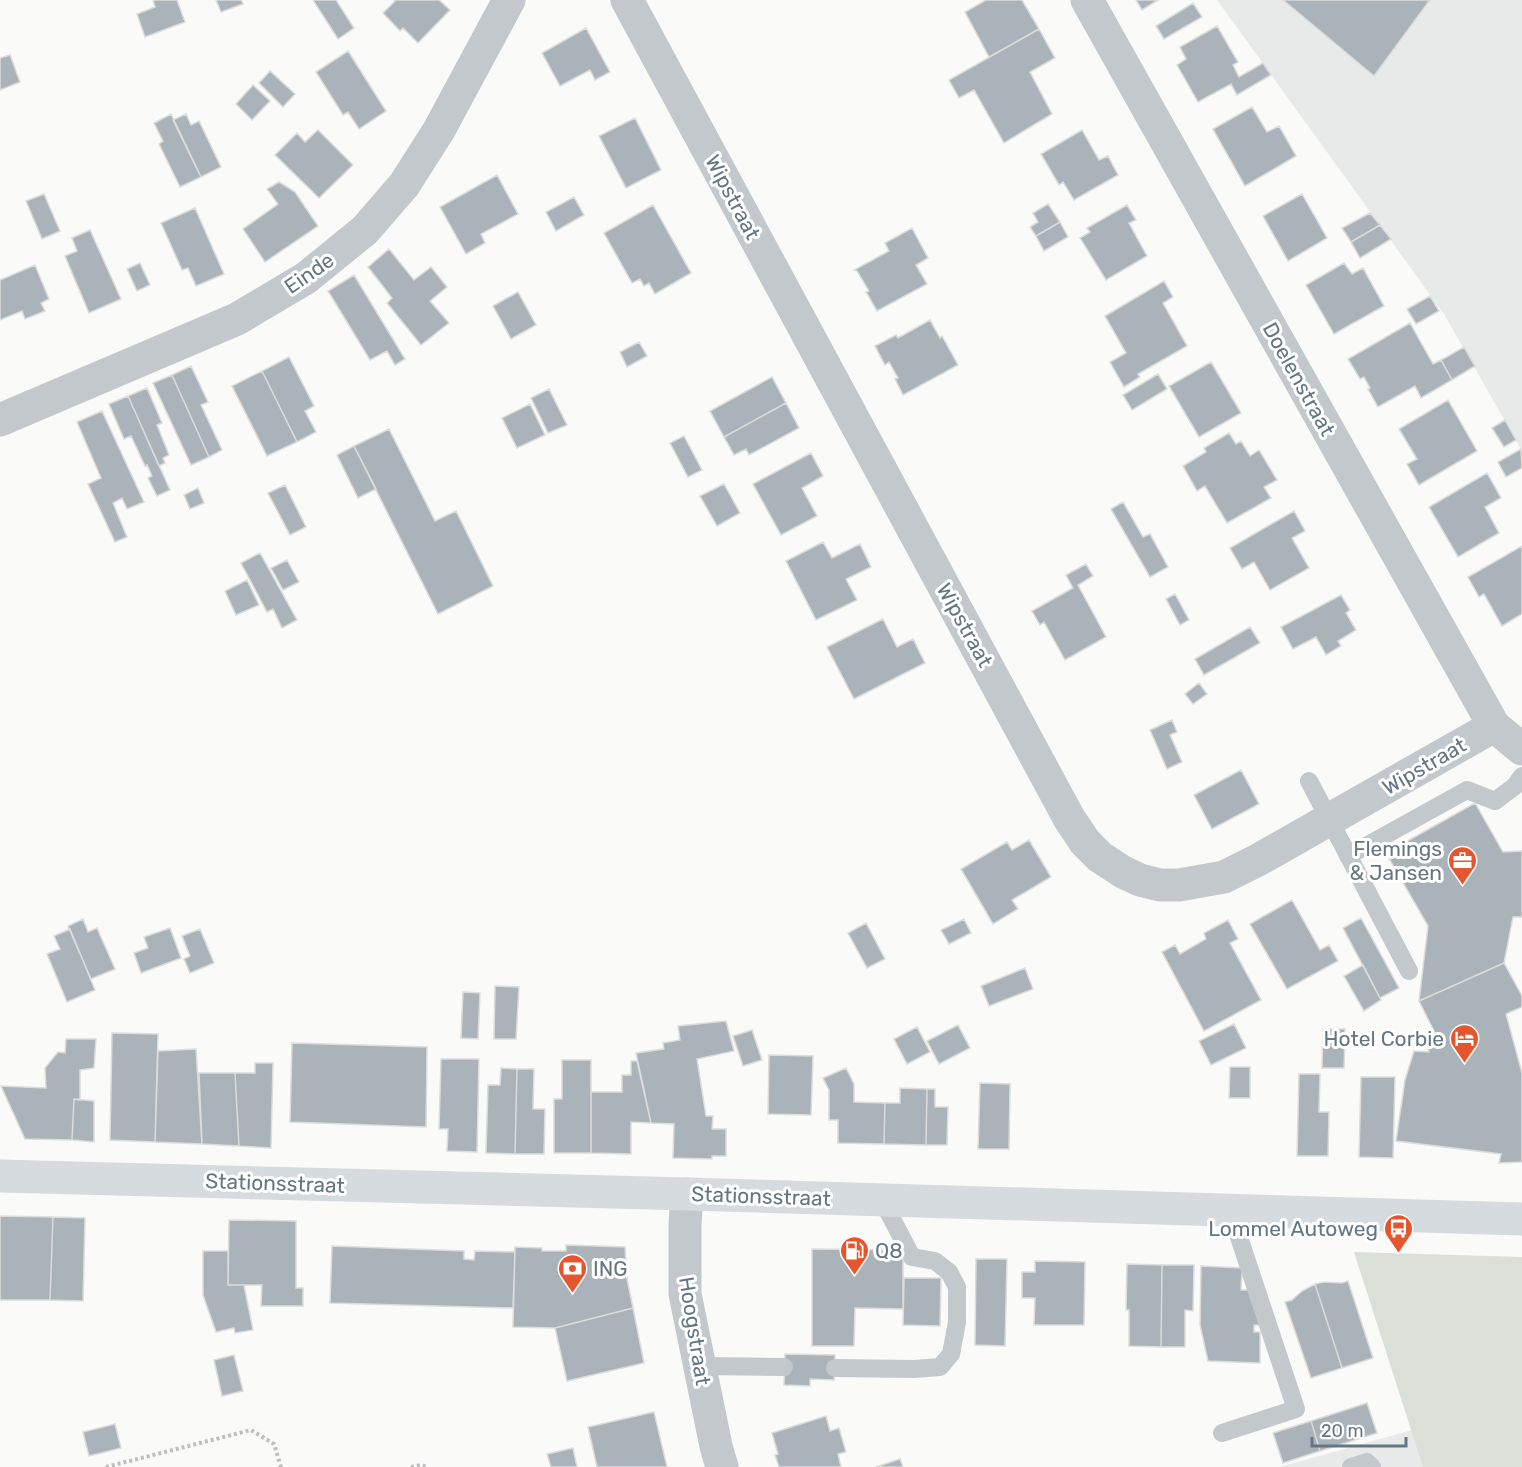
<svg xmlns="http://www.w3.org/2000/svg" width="1522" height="1467" viewBox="0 0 1522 1467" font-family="Rubik,sans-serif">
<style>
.built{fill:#e8e9e9}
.green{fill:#dadfd7}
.building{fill:#aab3b9;stroke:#dcdcda;stroke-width:1.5}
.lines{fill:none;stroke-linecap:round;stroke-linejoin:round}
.path{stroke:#bbbfc2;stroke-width:4;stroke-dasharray:3 3;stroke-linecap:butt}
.service{stroke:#c3c8cc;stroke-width:18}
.minor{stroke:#c3c8cc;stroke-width:33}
.secondary{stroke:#d6dbdf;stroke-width:33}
.labels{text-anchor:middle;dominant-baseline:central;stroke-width:6;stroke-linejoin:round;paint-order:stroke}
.street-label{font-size:21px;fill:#657683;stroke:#fff}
.poi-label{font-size:21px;fill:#657683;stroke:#fff;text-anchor:end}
</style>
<rect width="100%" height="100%" fill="#fafaf8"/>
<path class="built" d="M1217 0H1522V451L1444 314Z
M1412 1430 1423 1467H1280Z"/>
<path class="green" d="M1354 1252 1522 1257V1467H1423Z"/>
<path class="building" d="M153 0H177L185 22 145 37 137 14 155 7Z
M216 0H241L243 4 221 12Z
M313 0H336L354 28 338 39Z
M394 0H439L450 10 418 43 403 28 400 31 383 13 395 1Z
M986 0H1022L1039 29 989 57 965 12Z
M1136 0H1158L1142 10Z
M1283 0H1430L1374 76Z
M1193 3 1202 17 1164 39 1156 26Z
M1217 26 1238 62 1233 65 1239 77 1263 63 1271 75 1237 95 1231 84 1198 102 1177 65 1186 59 1180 47Z
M586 28 610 72 595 80 590 70 560 86 542 53Z
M1039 29 1055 58 1030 72 1052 114 1004 143 974 90 959 98 949 80Z
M348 51 386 111 359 129 348 112 343 115 316 72Z
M10 55 20 82 0 90V58Z
M270 71 295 94 283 107 259 83Z
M253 85 270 101 252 120 236 104Z
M1252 107 1267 132 1279 126 1296 156 1245 186 1213 129Z
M171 114 201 177 180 187 159 144 163 141 154 123Z
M186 114 191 125 199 121 221 167 201 177 173 120Z
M635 118 661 170 626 188 599 136Z
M318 130 353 165 319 198 275 155 297 133 305 142Z
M1082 130 1099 160 1108 156 1118 175 1074 200 1063 182 1059 185 1041 154Z
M497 175 518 214 481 234 485 243 466 254 440 207Z
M279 182 295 192 318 226 265 262 243 229 278 204 267 189Z
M44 194 60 231 42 239 26 201Z
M1302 194 1327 238 1288 261 1263 216Z
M574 197 584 215 556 231 546 212Z
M1048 204 1060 222 1036 236 1030 227 1038 222 1033 213Z
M653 205 691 273 655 294 649 283 644 286 640 279 632 283 604 233Z
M1127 205 1136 220 1129 223 1147 256 1106 280 1080 238 1090 232 1087 228Z
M195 208 224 274 196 286 188 268 182 270 161 223Z
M1370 213 1380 225 1351 242 1342 228Z
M1060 222 1068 237 1044 251 1036 236Z
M1380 225 1391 239 1360 258 1351 242Z
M912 228 928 258 916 265 927 284 877 311 866 292 869 291 857 271 854 270 889 251 885 243Z
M90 230 121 299 89 313 65 256 77 251 72 238Z
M389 249 414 280 431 267 447 287 430 301 449 323 421 345 387 303 392 298 368 267Z
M140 263 150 285 137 291 127 269Z
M1344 263 1352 274 1363 268 1384 306 1334 334 1306 285Z
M35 265 49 299 41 303 45 311 25 319 22 311 0 320V280Z
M354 275 405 359 395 365 387 351 370 360 328 291Z
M1164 281 1173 297 1163 303 1187 346 1138 374 1140 377 1124 387 1110 362 1126 353 1105 316Z
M518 292 536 325 511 339 493 306Z
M1430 296 1439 311 1416 324 1407 309Z
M930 320 940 338 942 336 958 365 903 395 895 379 898 378 889 362 885 365 875 346 896 335 898 338Z
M1410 323 1433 364 1441 360 1452 380 1421 398 1415 386 1378 407 1368 389 1370 388 1364 377 1360 379 1348 359Z
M639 342 647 356 627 367 620 352Z
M1464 347 1475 366 1452 380 1441 360Z
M289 357 314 406 305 411 316 432 297 442 262 371Z
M1211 362 1241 413 1199 437 1169 386Z
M191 366 208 402 201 405 222 450 209 457 172 375Z
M262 371 297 442 267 456 232 386Z
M1158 374 1167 389 1132 410 1123 395Z
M172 375 209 457 191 465 153 383Z
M772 377 786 403 724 437 710 411Z
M147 388 162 423 157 425 169 455 163 458 165 463 159 466 128 396Z
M549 389 567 425 548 433 531 398Z
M128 396 170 490 157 496 148 478 152 476 147 465 145 466 131 436 124 439 109 404Z
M1448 400 1477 451 1419 485 1407 464 1417 459 1399 429Z
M786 403 799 428 749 455 746 449 734 455 724 437Z
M530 404 545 435 517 448 502 418Z
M102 411 144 502 127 509 122 498 113 503 127 537 115 542 88 484 101 478 77 422Z
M1505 420 1516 440 1504 447 1492 428Z
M389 429 435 521 456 511 493 586 438 614 354 446Z
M1229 433 1236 444 1241 441 1250 456 1259 450 1277 480 1264 487 1271 498 1227 523 1205 486 1197 491 1183 466 1206 452 1204 448Z
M684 436 702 470 688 477 670 443Z
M354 446 376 489 358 498 337 455Z
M1521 449 1522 468 1506 477 1498 462Z
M811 453 823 476 802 488 817 516 781 535 753 484Z
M1487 473 1501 498 1485 507 1499 533 1458 557 1429 507Z
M724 484 740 513 717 526 700 496Z
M285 485 306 527 290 535 268 493Z
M198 488 204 503 190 509 184 495Z
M1123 502 1143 537 1150 534 1168 567 1150 577 1111 509Z
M1294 511 1305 531 1292 538 1309 568 1270 590 1254 562 1242 569 1230 548Z
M823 542 832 558 860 544 871 567 846 579 857 600 816 620 786 561Z
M1522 546V614L1502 626 1484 594 1479 597 1468 577Z
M260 553 297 620 282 628 273 609 267 612 241 563Z
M287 560 299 582 283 590 271 568Z
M1086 564 1093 576 1078 585 1106 637 1065 660 1044 622 1040 625 1032 611 1073 588 1066 575Z
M247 580 259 605 236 615 225 591Z
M1175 594 1189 620 1180 625 1166 599Z
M1341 595 1350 610 1346 613 1356 630 1338 641 1341 646 1326 655 1316 637 1293 649 1281 627Z
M883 619 897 647 913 639 925 663 854 699 827 647Z
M1250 627 1260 643 1204 675 1195 659Z
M1199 683 1207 694 1193 704 1185 694Z
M1172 720 1177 732 1170 735 1182 762 1167 769 1150 730Z
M1241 770 1259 804 1212 829 1194 795Z
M1475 803 1503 852 1522 851V917H1513L1504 963 1419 1001 1428 926 1386 853Z
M1029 840 1051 877 1012 900 1018 909 993 924 961 869 1007 842 1012 850Z
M1292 900 1320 950 1329 945 1338 961 1287 989 1250 924Z
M1361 918 1399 988 1380 998 1343 928Z
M83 919 88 932 97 928 115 969 91 979 68 926Z
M964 919 971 933 949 944 941 930Z
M1228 920 1238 939 1230 943 1261 1000 1204 1031 1162 952 1175 945 1180 954 1206 939 1204 933Z
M866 923 885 959 867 968 848 933Z
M170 928 181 958 141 973 134 953 148 948 144 937Z
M70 929 95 990 67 1002 47 954 60 949 54 936Z
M200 929 214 963 190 973 184 959 190 956 182 936Z
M1504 963 1522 996V1007L1506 1014 1522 1073V1162L1499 1163 1501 1154 1396 1141 1405 1080 1414 1051 1429 1052 1425 1036 1435 1033 1419 1001Z
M1363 965 1381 1000 1364 1011 1344 976Z
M1025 968 1033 989 989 1006 981 986Z
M495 986 519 987 516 1039H494Z
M463 992 480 993 478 1039 461 1038Z
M726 1021 734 1051 697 1059 706 1116H713L712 1129H726V1156H712V1159L673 1158 674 1124 651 1123 636 1053 664 1049 663 1043 680 1040 678 1026Z
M1234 1024 1246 1048 1211 1065 1199 1041Z
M958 1025 970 1048 939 1064 927 1041Z
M917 1027 930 1052 907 1064 894 1039Z
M1323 1029H1345L1344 1068H1322Z
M752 1030 762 1060 743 1066 733 1036Z
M112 1033 158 1034 155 1142 110 1140Z
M66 1039H96L94 1068 80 1070V1100L74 1099 72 1140 25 1139 1 1086 46 1088 45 1068 58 1052 65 1053Z
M292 1043 427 1047 426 1127 290 1122Z
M196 1049 202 1144 155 1142 158 1051Z
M769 1055 813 1056 811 1115 768 1114Z
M441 1059H479L477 1152 447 1151 448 1129H439Z
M562 1060H591V1153H554V1099H562Z
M631 1061H637L651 1123 631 1122V1154L591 1153V1092H622V1075H631Z
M255 1063H273L271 1148 239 1146 235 1073H255Z
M1230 1067H1250V1098H1229Z
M501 1068 517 1069 515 1154 486 1153 488 1085H500Z
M846 1068 854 1084V1102L885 1103 884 1144 838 1143V1120H829V1090L823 1078Z
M517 1069H534L533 1109H545L544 1154H515Z
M199 1073H235L239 1146 202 1144Z
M1299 1074H1320L1319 1112H1329L1328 1156H1297Z
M1361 1077H1395L1393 1158 1359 1157Z
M980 1083 1010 1084 1009 1149H978Z
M900 1088 927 1089 926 1145 884 1144 885 1103H900Z
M927 1089H935V1107H948L947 1145H926Z
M74 1099 94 1101V1142L72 1140Z
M0 1216 53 1217 50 1300H0Z
M53 1217 85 1218 83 1301 50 1300Z
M229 1220 296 1221V1288H303V1306H261L262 1285H228Z
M566 1245 625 1247 627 1279 633 1308 555 1328 513 1327 515 1247 542 1248V1251H566Z
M332 1246 464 1251V1259L474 1260 475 1251 515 1252 513 1308 330 1303Z
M812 1249 903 1250V1309L855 1308 854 1346H812Z
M203 1251H228V1285H244L253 1330 235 1333 234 1328 216 1332 203 1295Z
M976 1259H1007L1005 1346 975 1345Z
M1035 1261 1085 1262 1084 1325H1034L1035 1298H1022V1272H1035Z
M1127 1264 1162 1265 1161 1347 1129 1346V1310H1126Z
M1162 1265H1194L1193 1311 1185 1310V1347H1161Z
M1201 1266 1242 1268 1241 1290H1249L1261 1325H1254V1332H1260V1363L1208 1361 1200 1325Z
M904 1278H941L940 1326 903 1325Z
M1348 1281 1373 1358 1342 1368 1315 1284 1324 1282 1342 1283Z
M1315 1284 1342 1368 1311 1378 1285 1302 1292 1300 1302 1291Z
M633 1308 644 1363 567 1381 555 1328Z
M785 1354 835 1355 834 1380 810 1379V1386L784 1385Z
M234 1355 243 1391 222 1396 214 1360Z
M1367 1403 1377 1433 1320 1451 1311 1421Z
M654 1412 667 1467H597L588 1427Z
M826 1416 830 1431 839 1428 846 1452 838 1454 841 1467H779L775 1455 778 1454 772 1433Z
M1311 1421 1320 1451 1283 1463 1273 1433Z
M115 1424 121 1448 89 1456 83 1432Z
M573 1448 577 1467H551L547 1454Z
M900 1459 903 1467H876Z"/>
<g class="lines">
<path class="path" d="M106 1467 251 1430 274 1444 281 1467
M411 1467 421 1465 427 1467"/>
<path class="service" d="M1309 781 1409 971
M1348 856 1467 790 1495 801 1515 786 1522 776
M699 1366 784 1367
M835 1368 914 1369 940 1367 951 1354 957 1322V1287L949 1272 935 1261 912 1257 882 1200
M1222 1433 1296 1409 1230 1210
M1351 1467 1367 1462 1372 1467"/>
<path class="minor" d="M627 0 1069 818 1085 842 1100 857 1123 872 1140 880 1160 885H1179L1224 877 1258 860 1494 726
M1087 0 1494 726 1522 749
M0 420 237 319 306 278 365 230 404 185 439 130 509 0
M687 1194 685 1224V1294L716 1446 722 1467"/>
<path class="secondary" d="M0 1176 687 1194 1522 1219"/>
</g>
<defs>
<symbol id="office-pin" viewBox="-11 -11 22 30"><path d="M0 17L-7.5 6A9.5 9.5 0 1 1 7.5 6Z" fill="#e4572e" stroke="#fff"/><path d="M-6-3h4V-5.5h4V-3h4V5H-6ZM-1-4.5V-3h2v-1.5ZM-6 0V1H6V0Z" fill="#fff"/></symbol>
<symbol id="hotel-pin" viewBox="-11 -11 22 30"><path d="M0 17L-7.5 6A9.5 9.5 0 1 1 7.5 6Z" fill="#e4572e" stroke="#fff"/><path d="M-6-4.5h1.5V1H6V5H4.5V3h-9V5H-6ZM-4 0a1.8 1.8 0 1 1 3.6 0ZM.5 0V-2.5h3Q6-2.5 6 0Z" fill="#fff"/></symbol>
<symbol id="bus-pin" viewBox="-11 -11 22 30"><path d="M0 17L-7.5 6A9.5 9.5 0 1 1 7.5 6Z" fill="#e4572e" stroke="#fff"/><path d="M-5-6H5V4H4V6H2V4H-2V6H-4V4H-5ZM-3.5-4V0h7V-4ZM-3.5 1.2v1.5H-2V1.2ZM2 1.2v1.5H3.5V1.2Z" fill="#fff"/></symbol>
<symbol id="fuel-pin" viewBox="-11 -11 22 30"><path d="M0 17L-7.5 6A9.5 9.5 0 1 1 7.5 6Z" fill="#e4572e" stroke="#fff"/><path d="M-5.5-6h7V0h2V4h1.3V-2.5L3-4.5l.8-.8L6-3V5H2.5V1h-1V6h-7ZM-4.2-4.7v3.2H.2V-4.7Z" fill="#fff"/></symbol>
<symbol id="bank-pin" viewBox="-11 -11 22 30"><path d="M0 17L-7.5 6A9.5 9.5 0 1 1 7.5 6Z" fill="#e4572e" stroke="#fff"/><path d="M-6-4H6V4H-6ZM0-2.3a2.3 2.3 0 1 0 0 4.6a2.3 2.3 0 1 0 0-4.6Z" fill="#fff"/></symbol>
</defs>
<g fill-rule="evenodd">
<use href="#office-pin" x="1446" y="844" width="33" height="45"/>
<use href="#hotel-pin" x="1448" y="1022" width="33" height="45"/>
<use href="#bus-pin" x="1382" y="1212" width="33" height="45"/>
<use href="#fuel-pin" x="838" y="1234" width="33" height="45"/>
<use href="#bank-pin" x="556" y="1252" width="33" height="45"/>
</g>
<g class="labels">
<g class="street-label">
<text transform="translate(733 197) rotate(62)">Wipstraat</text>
<text transform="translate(309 273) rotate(-35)">Einde</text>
<text transform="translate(1299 379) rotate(61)">Doelenstraat</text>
<text transform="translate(965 625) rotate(61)">Wipstraat</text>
<text transform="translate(1424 766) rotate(-30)">Wipstraat</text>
<text transform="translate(275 1183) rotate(2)">Stationsstraat</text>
<text transform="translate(761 1196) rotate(2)">Stationsstraat</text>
<text transform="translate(695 1331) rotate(81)">Hoogstraat</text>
</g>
<g class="poi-label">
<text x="1442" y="848">Flemings<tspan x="1442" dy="24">&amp; Jansen</tspan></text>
<text x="1444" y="1038">Hotel Corbie</text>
<text x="1378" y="1228">Lommel Autoweg</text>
<text x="875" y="1250" text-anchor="start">Q8</text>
<text x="593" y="1268" text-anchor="start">ING</text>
</g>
</g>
<path d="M1312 1437v9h94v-9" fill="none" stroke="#657683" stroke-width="3"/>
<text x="1321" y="1437" font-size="18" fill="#657683" stroke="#ffffff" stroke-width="4.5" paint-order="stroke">20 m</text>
</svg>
